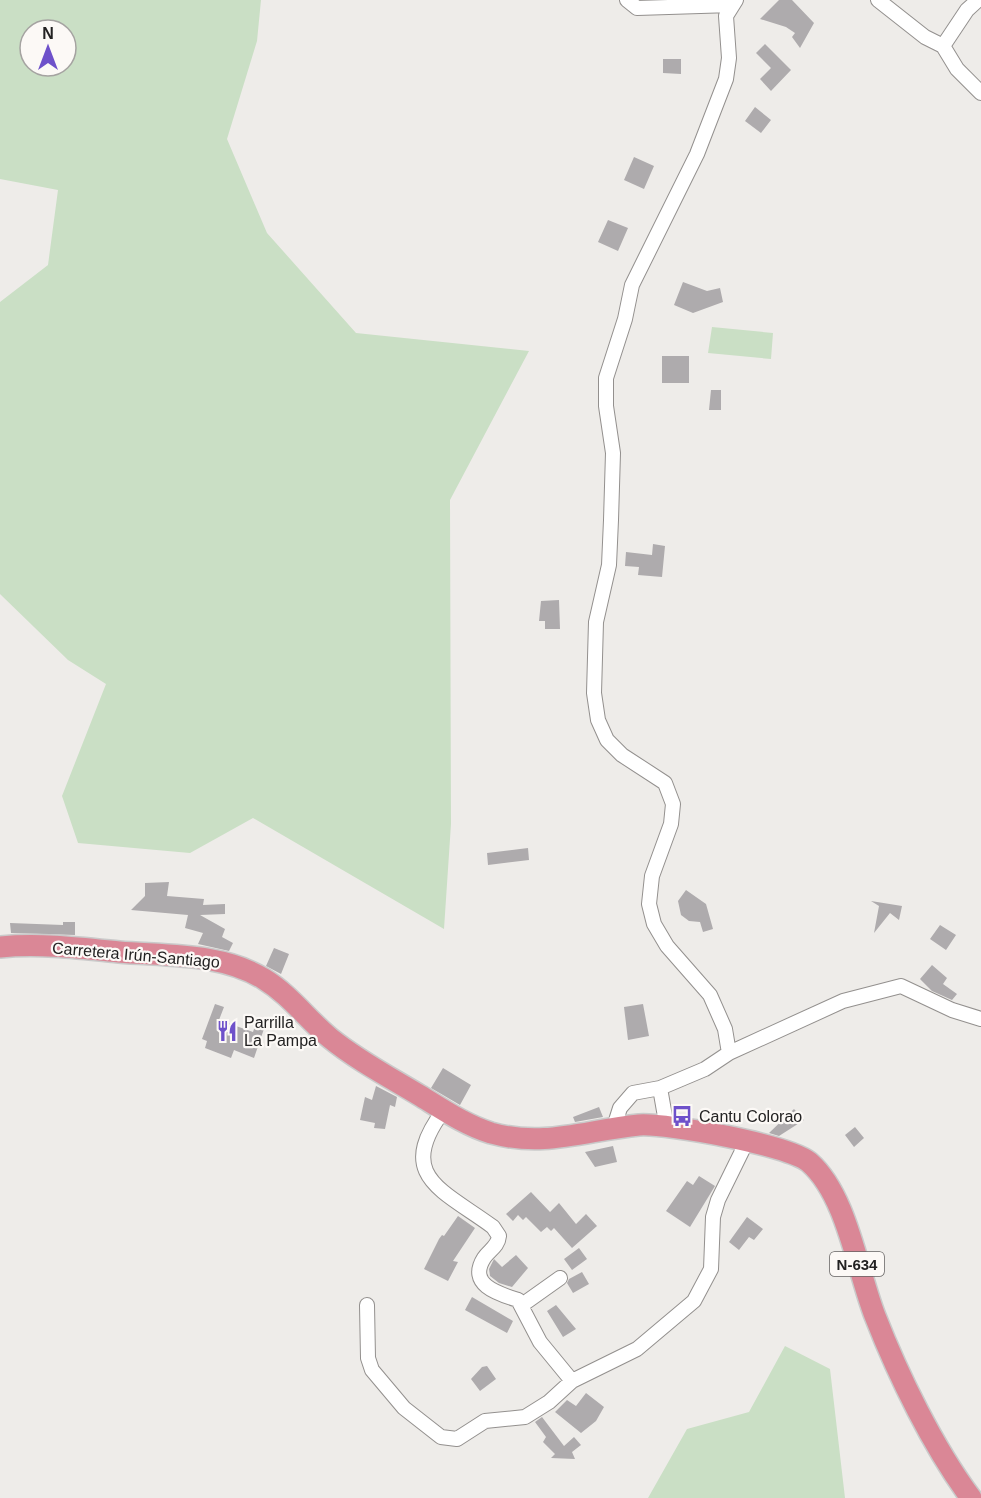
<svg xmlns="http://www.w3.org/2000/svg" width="981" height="1498" viewBox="0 0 981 1498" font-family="Helvetica,sans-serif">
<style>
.green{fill:#cadfc5;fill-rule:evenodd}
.building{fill:#aeabad}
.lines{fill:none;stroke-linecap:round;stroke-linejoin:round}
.minor-casing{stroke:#93908e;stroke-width:16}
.trunk-casing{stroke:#cacaca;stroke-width:24}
.minor{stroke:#fff;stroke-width:14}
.trunk{stroke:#da8796;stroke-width:21}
.labels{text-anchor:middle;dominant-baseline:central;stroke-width:4.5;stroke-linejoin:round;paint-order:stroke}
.shield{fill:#fcf9f6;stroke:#646262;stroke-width:1.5}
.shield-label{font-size:15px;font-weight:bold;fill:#232222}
.street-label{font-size:16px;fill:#232222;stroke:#fcf9f6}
.poi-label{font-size:16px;fill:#232222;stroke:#fcf9f6;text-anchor:start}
</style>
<rect width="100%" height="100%" fill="#eeece9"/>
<path class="green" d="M0 0H261L257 41 227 139 267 233 356 333 529 351 450 500 451 824 444 929 253 818 190 853 78 843 62 796 106 684 68 660 0 594V302L48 265 58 190 0 179ZM30 30H66V66H30Z
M712 327 773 333 771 359 708 353Z
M785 1346 830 1369 845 1498H648L687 1429 749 1412Z"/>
<path class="building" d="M779 0H792L814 23 800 48 792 37 795 33 786 27 760 19Z
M765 44 791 70 771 91 760 79 771 68 756 53Z
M663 59H681V74L663 73Z
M755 107 771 120 761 133 745 121Z
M634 157 654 166 644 189 624 180Z
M608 220 628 228 618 251 598 242Z
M683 282 707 291 720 288 723 302 693 313 674 305Z
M662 356H689V383H662Z
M711 390H721V410H709Z
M653 544 665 546 662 577 638 575 639 567 625 566 626 552 652 555Z
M559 600 560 629H545V621H539L541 601Z
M528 848 529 860 488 865 487 853Z
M169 882 167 896 204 899 203 905 225 904V914L200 915 225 929 222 937 233 943 229 951 198 944 203 933 185 928 188 915 131 910 145 896V883Z
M686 890 706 904 713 929 703 932 700 922 689 921 681 915 678 901Z
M871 901 902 906 899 920 890 913 874 933 879 906Z
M63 922H75V935L11 933 10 923 63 925Z
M940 925 956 935 946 950 930 939Z
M274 948 289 954 281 974 266 966Z
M932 965 947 978 943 984 957 994 952 1000 932 991 920 979Z
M215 1004 224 1007 219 1020 253 1032 257 1020 266 1023 254 1058 234 1050 231 1058 205 1048 207 1041 202 1039Z
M643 1004 649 1036 628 1040 624 1007Z
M443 1068 471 1085 460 1105 431 1088Z
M376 1086 397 1097 395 1107 390 1105 385 1129 374 1128 375 1123 360 1120 365 1097 372 1100Z
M599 1107 603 1117 575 1122 573 1117Z
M794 1109 804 1120 779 1136 769 1133Z
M855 1127 864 1138 854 1147 845 1135Z
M613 1146 617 1162 595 1167 585 1152Z
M699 1176 715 1186 690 1227 666 1211 687 1181 693 1185Z
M531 1192 550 1212 559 1203 576 1224 586 1214 597 1226 572 1248 554 1228 551 1231 547 1227 541 1232 526 1217 523 1220 518 1215 513 1221 506 1214Z
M458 1216 475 1228 453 1261 458 1262 448 1281 424 1269 439 1239 442 1235 444 1236Z
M747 1217 763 1229 754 1240 749 1237 739 1250 729 1242Z
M579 1248 587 1259 572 1270 564 1259Z
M516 1255 528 1268 512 1287 499 1283 490 1276 489 1269 494 1259 502 1267Z
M582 1272 589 1284 573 1293 567 1283 569 1279Z
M472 1297 513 1321 507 1333 465 1310Z
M556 1305 576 1329 563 1337 547 1311Z
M487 1366 496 1379 480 1391 471 1379 482 1367Z
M586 1393 604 1407 596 1421 581 1433 555 1412 567 1400 576 1406Z
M542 1417 564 1446 574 1437 581 1445 572 1452 575 1459 551 1458 555 1454 543 1442 546 1437 535 1422Z"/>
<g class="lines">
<defs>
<path id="minor" d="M627 0 637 8 732 5
M878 0 925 37 943 46 957 69 981 93
M943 46 967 10 978 0
M729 1053 725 1029 710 995 667 946 654 924 649 904 652 876 671 824 673 804 665 783 622 755 607 740 598 720 594 693 596 622 609 565 611 520 613 453 606 406V378L625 319 632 285 697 154 726 79 729 58 726 16 736 0
M444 1110C394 1176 443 1190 493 1227L499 1236C498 1247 489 1250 484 1258 467 1285 499 1294 518 1300L540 1342 572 1381
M667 1128 660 1088 705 1069 729 1053 843 1001 901 986 952 1010 981 1019
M613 1130 620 1108 633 1093 660 1088
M367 1305 368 1358 372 1370 404 1408 441 1437 457 1439 485 1421 525 1417 549 1402 572 1381 637 1349 694 1301 711 1269 713 1217 718 1200 747 1141
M522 1305 560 1278"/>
<path id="trunk" d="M0 947C39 943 80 948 119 952 167 956 222 953 264 979 290 995 307 1019 330 1038 357 1060 389 1077 419 1095 442 1109 465 1125 491 1133 545 1148 586 1130 639 1125 668 1123 788 1145 809 1162 847 1195 857 1270 875 1316 898 1375 933 1447 971 1498"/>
</defs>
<use href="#minor" class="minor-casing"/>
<use href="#trunk" class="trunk-casing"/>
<use href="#minor" class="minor"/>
<use href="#trunk" class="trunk"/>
</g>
<defs>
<symbol id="restaurant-bare" viewBox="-9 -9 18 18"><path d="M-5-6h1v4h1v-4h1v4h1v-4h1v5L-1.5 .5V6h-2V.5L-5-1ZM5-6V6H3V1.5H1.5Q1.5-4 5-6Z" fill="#6e51ca" stroke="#fcf9f6" stroke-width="2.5" paint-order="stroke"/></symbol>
<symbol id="bus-bare" viewBox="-9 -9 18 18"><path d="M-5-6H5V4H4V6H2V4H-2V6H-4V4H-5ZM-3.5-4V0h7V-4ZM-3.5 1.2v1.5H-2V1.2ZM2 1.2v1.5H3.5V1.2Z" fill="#6e51ca" stroke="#fcf9f6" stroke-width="2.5" paint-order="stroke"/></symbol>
</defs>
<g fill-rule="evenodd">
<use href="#restaurant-bare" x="212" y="1016" width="30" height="30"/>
<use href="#bus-bare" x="667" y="1101" width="30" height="30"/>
</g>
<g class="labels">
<rect class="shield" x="830" y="1252" width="54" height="24" rx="4.5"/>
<g class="shield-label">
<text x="857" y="1264">N-634</text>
</g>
<g class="street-label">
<text transform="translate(136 955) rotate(5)">Carretera Irún-Santiago</text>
</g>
<g class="poi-label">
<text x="244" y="1022">Parrilla<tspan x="244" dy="18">La Pampa</tspan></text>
<text x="699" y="1116">Cantu Colorao</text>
</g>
</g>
<g transform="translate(48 48)"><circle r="28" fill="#fcf9f6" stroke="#a5a3a1" stroke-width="1.5"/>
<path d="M0-4.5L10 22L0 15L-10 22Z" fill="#6e51ca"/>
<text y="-9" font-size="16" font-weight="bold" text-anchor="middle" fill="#232222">N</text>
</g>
</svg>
